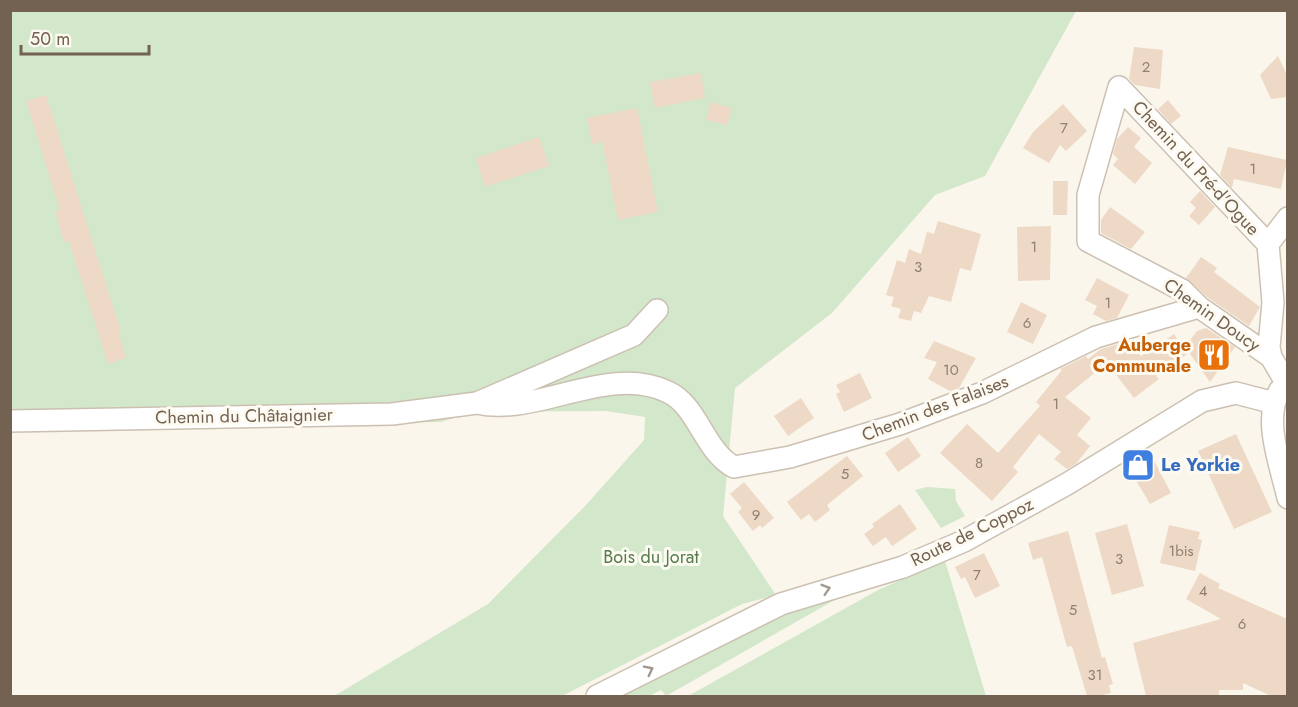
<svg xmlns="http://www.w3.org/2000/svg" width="1298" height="707" viewBox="0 0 1298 707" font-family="Jost,sans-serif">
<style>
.green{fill:#d3e7cb}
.building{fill:#edd9c6}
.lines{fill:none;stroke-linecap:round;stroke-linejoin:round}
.street-casing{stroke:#ccc0b2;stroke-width:24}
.street{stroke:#fff;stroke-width:21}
.oneway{stroke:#a4988e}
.labels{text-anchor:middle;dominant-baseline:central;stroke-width:6;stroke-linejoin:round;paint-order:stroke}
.number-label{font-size:15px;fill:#927f6e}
.street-label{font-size:18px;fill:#736151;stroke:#fdfaf1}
.food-label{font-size:18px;font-weight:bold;fill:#c56008;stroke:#fdfaf1;text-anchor:end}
.shop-label{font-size:18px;font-weight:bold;fill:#366cbe;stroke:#fdfaf1;text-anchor:start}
.park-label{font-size:18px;fill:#567c4d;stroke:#fdfaf1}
</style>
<rect width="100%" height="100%" fill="#faf6eb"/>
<path class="green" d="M11 11H1076L985 176 935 195 832 313 735 388 723 516 776 595 742 604 562 696H334L488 604 586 505 644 440 645 417 606 411 472 412 441 422 11 427Z
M927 487 955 489 956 501 965 516 941 528 915 490Z
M945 561 986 696H688L880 589Z
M835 595 838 598 666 696 661 690 649 696H606L773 618Z"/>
<path class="building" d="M1134 47 1163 50 1160 89 1135 85 1129 79Z
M1278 56 1287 75V97L1271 99 1260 75Z
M701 73 705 98 655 108 650 82Z
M46 95 121 332 119 333 126 358 108 364 69 241 64 242 55 211 60 210 26 101Z
M1168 100 1181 116 1171 124 1158 109Z
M710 102 732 108 727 125 706 120Z
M1063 104 1087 131 1066 151 1060 145 1049 163 1023 148 1033 132Z
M637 108 658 212 618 220 602 142 592 144 587 118Z
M1128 127 1141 138 1134 147 1152 163 1135 184 1113 165 1118 159 1113 154 1117 139Z
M539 137 549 166 485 187 476 158Z
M1228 147 1287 160 1281 189 1234 179 1232 188 1220 175Z
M1053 181H1068L1067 215H1053Z
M1200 191 1215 207 1199 225 1189 216 1196 208 1190 202Z
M1110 207 1145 232 1131 249 1101 233V220Z
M938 221 981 234 971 271 960 268 951 302 929 296 921 313 914 311 911 321 898 318 901 309 891 306 894 297 886 295 897 260 905 263 909 249 921 254 927 232 934 234Z
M1051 226 1050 280 1018 281 1017 227Z
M1201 257 1217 268 1214 272 1260 307 1249 326 1207 297 1186 278Z
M1097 278 1129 295 1117 318 1106 321 1093 314 1097 306 1085 300Z
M1021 302 1047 315 1033 344 1007 332Z
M1206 328 1235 347 1210 382 1185 347 1197 331Z
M1174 334 1187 354 1156 376 1159 379 1134 398 1107 363 1065 397 1091 418 1077 435 1090 446 1076 464 1067 469 1054 459 1061 452 1039 434 1013 467 1018 472 992 501 940 453 967 424 998 453 1040 406 1036 402 1062 370 1060 369 1086 356 1088 359 1101 349 1129 341 1141 356Z
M934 341 976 358 959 388 950 391 928 379 937 362 924 358Z
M860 373 872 398 844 412 836 394 840 392 836 385Z
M801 398 814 418 788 436 774 416Z
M1236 434 1272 512 1234 529 1198 451Z
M908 437 921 456 898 472 885 453Z
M1151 455 1171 493 1150 504 1128 467Z
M847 456 863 476 827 505 830 510 815 522 809 514 801 520 787 502Z
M744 482 774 518 762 528 760 525 753 531 738 512 742 508 730 494Z
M900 504 917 529 892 546 886 537 873 546 864 534 874 527 872 524Z
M1127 524 1144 586 1112 595 1095 533Z
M1169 525 1200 532 1198 539 1202 540 1195 571 1160 563Z
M1068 531 1102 658 1105 657 1113 684 1109 685 1111 693 1099 696H1087L1072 646 1067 647 1042 557 1033 560 1028 543Z
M984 553 1000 586 975 598 965 577 961 579 955 567Z
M1200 573 1220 584 1218 588 1287 619V696H1271L1243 683V690H1219V696H1146L1133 643 1221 619 1186 599Z"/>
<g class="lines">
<defs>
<path id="street" d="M1119 87 1088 195V241L1182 290 1199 307 1271 357
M1119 87 1268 244 1273 302 1269 347 1271 357 1287 384
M1268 244 1288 218
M1280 390C1262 419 1281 466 1288 498
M477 403C536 417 608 363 668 392 698 406 704 451 734 467L790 457 900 424 982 393 1096 337 1199 307
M10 421 392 414 477 403 634 335 657 310
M597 696 781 604 903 567 964 541 1067 484 1202 401 1236 393 1274 403"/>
</defs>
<use href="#street" class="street-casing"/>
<use href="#street" class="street"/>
</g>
<defs><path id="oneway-chevron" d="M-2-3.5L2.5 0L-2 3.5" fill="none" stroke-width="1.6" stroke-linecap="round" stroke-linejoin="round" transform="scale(1.5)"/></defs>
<g class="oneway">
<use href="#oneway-chevron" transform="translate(826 589) rotate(-17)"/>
<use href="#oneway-chevron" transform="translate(649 670) rotate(-27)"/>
</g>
<defs>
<symbol id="restaurant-square" viewBox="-11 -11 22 22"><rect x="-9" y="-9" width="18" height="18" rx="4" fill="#e8710a" stroke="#fdfaf1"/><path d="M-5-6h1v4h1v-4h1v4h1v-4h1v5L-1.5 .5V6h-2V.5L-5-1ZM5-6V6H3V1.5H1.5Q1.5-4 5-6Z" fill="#fff"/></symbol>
<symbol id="shop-square" viewBox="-11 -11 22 22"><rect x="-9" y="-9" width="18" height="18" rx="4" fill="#3f7fe0" stroke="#fdfaf1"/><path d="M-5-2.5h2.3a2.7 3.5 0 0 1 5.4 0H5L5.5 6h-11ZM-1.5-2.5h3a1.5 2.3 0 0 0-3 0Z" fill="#fff"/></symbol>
</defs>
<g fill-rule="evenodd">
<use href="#restaurant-square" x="1195" y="336" width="38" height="38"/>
<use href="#shop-square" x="1119" y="446" width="38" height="38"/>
</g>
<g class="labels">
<g class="number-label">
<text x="1146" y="67">2</text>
<text x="1064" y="128">7</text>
<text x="1253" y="169">1</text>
<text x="1034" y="247">1</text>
<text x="918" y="267">3</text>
<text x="1108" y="303">1</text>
<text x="1027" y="323">6</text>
<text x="951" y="370">10</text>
<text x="1056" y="404">1</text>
<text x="979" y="463">8</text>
<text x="845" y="474">5</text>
<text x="756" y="515">9</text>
<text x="1181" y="551">1bis</text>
<text x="1119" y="559">3</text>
<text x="977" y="575">7</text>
<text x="1203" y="591">4</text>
<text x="1073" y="610">5</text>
<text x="1242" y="624">6</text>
<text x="1095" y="675">31</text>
</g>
<g class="street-label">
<text transform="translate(1196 168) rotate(47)">Chemin du Pré-d'Ogue</text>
<text transform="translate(1212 315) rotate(35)">Chemin Doucy</text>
<text transform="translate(935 408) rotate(-21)">Chemin des Falaises</text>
<text transform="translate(244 416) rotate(-1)">Chemin du Châtaignier</text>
<text transform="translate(972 532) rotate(-26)">Route de Coppoz</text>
</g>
<g class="food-label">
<text x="1191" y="345">Auberge<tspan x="1191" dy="21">Communale</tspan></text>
</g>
<g class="shop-label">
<text x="1161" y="465">Le Yorkie</text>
</g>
<g class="park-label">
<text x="651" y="557">Bois du Jorat</text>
</g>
</g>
<rect width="1298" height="707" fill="none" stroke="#736151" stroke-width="24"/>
<path d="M21 45v9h128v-9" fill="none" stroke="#736151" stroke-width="3"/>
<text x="30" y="45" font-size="18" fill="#736151" stroke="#fdfaf1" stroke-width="4.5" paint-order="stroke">50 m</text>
</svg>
